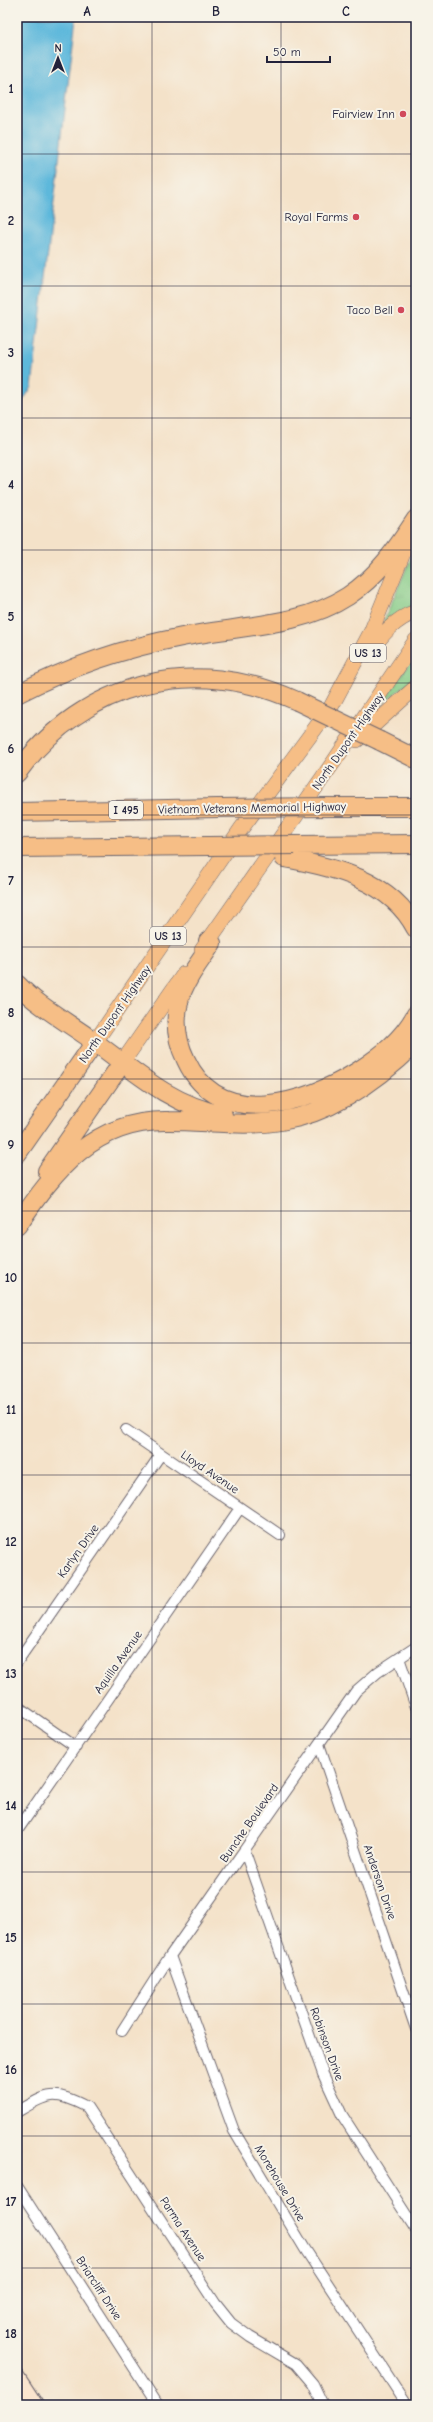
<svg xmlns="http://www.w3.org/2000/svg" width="433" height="2422" viewBox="0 0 433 2422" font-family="'Comic Neue',sans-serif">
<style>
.grass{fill:url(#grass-tufts);stroke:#547660}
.water{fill:#5db8db;stroke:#406d8b}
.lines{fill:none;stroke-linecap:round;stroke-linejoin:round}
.street-casing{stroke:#6c656d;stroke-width:12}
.secondary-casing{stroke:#6c656d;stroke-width:16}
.primary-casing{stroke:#6c656d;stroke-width:16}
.highway-casing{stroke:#6c656d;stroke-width:20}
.street{stroke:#fff;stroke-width:10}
.secondary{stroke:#fbe5cf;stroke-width:14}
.primary{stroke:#f6be86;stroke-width:15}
.highway{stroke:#f6be86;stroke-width:18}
.highway-bridge-casing{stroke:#6c656d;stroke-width:20;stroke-linecap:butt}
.highway-bridge{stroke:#f6be86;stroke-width:18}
.grid{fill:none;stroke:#22223b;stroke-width:1;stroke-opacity:0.55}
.poi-dot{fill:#d1495b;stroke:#f7f3e8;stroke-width:1.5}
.labels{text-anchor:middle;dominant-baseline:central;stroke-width:4;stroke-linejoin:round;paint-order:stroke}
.shield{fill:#f7f3e8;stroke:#62616f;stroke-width:1}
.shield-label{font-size:11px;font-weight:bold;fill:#22223b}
.poi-label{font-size:12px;fill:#22223b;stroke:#f7f3e8;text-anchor:end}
.street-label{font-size:12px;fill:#22223b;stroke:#f7f3e8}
.neatline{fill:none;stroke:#22223b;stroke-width:1.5}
.grid-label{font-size:13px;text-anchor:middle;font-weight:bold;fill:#22223b}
</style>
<defs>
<pattern id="grass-tufts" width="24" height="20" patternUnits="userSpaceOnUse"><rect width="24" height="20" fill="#85cb86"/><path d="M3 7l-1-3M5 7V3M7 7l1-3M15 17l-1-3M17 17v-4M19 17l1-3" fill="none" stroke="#73ae75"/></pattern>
</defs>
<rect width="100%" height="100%" fill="#f7f3e8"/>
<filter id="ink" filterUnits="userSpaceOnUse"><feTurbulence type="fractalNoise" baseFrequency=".025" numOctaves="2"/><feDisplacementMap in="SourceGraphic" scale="8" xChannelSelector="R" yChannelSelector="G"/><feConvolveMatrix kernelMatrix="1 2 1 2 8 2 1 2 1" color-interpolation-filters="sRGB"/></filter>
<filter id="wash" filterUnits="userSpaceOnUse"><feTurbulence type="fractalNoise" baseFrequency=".012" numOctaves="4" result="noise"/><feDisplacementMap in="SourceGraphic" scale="16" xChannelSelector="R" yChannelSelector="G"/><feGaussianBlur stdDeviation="0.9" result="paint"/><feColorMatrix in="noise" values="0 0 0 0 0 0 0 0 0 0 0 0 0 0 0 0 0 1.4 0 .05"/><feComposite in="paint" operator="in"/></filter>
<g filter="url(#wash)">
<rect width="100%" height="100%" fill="#f4e2c9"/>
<path class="grass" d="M416 546V606L381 627Z
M416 653V677L382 704Z"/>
<path class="water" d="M17 17H76L32 387 17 409Z"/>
</g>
<g filter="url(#ink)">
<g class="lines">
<defs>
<path id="street" d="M126 1430 280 1535
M399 1658 416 1707
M17 1662 161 1454
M17 1706 76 1747
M319 1744 416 2029
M17 1831 240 1508
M245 1852 323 2074 342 2115 416 2230
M170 1956 234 2131 305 2249 407 2405
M122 2031 170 1956 356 1691 378 1672 416 1647
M17 2112C49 2093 53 2090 87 2107L215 2303 231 2323 250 2337 296 2364 313 2384 323 2405
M17 2186 158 2405"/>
<path id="secondary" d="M17 2376 36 2405
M17 2397 22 2405"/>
<path id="primary" d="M368 654C380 637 395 618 416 612
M357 740 416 687
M202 950 335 760 416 640
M95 1042 241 829 331 707 371 632 411 534
M122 1063 184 974"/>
<path id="highway" d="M17 694C69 667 124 648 182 637 236 626 301 627 348 596 378 576 397 548 416 519
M380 741 416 759
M17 773C84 681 194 654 297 701
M331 807H416
M17 812 218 808
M295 845 416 844
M17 848 208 846
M284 858C334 867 391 880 416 929
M208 941 212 943C201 961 186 978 180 998 174 1019 176 1040 186 1060 219 1132 307 1103 358 1071 381 1056 403 1039 416 1014
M17 984C39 1007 69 1023 95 1042 135 1072 173 1106 223 1115
M17 1154 95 1042
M47 1171 122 1063
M17 1226C55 1170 94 1119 169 1121 206 1121 245 1127 281 1121 332 1113 380 1078 416 1043"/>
</defs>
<use href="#street" class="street-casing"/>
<use href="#secondary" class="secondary-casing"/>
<use href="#primary" class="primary-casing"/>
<use href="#highway" class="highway-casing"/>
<use href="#street" class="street"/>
<use href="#secondary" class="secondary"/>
<use href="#primary" class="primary"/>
<use href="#highway" class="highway"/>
<defs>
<path id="highway-bridge" d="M297 701 380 741
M218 808 331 807
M208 846 295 845"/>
</defs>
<use href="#highway-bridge" class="highway-bridge-casing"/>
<use href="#highway-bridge" class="highway-bridge"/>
</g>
</g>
<path class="grid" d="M152 17V2405M281 17V2405M17 154H416M17 286H416M17 418H416M17 550H416M17 683H416M17 815H416M17 947H416M17 1079H416M17 1211H416M17 1343H416M17 1475H416M17 1607H416M17 1739H416M17 1872H416M17 2004H416M17 2136H416M17 2268H416"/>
<g class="poi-dot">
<circle cx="403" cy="114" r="4"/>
<circle cx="356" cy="217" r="4"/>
<circle cx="401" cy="310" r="4"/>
</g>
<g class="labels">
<g class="shield">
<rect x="350" y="644" width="36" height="18" rx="3"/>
<rect x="109" y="801" width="34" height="18" rx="3"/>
<rect x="150" y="927" width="36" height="18" rx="3"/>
</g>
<g class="shield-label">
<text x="368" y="653">US 13</text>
<text x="126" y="810">I 495</text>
<text x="168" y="936">US 13</text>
</g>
<g class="poi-label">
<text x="395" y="114">Fairview Inn</text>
<text x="348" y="217">Royal Farms</text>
<text x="393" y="310">Taco Bell</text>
</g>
<g class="street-label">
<text transform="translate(348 741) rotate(-55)">North Dupont Highway</text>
<text transform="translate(252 808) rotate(-1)">Vietnam Veterans Memorial Highway</text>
<text transform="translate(115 1014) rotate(-55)">North Dupont Highway</text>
<text transform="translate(210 1472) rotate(34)">Lloyd Avenue</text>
<text transform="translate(78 1551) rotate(-55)">Karlyn Drive</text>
<text transform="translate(118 1662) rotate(-55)">Aquilla Avenue</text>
<text transform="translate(249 1823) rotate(-55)">Bunche Boulevard</text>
<text transform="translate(380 1882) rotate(71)">Anderson Drive</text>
<text transform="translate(327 2044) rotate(70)">Robinson Drive</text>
<text transform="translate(280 2183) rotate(59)">Morehouse Drive</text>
<text transform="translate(183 2229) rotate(57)">Parma Avenue</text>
<text transform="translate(99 2288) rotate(57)">Briarcliff Drive</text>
</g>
</g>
<rect width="433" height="2422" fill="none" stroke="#f7f3e8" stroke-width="44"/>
<g transform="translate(58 58)" stroke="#f7f3e8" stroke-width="3" paint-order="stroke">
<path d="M0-3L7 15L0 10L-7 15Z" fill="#22223b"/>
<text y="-6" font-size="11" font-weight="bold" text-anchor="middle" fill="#22223b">N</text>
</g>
<path d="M267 56v6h63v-6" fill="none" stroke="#22223b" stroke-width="2"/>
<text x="273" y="56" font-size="12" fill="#22223b" stroke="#f7f3e8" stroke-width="3" paint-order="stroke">50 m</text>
<rect x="22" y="22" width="389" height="2378" class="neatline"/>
<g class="grid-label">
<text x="87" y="16">A</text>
<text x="216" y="16">B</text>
<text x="346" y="16">C</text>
<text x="11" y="93">1</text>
<text x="11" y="225">2</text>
<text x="11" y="357">3</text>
<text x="11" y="489">4</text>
<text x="11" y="621">5</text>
<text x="11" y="753">6</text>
<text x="11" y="885">7</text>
<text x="11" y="1017">8</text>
<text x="11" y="1149">9</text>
<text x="11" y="1282">10</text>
<text x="11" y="1414">11</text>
<text x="11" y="1546">12</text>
<text x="11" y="1678">13</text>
<text x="11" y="1810">14</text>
<text x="11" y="1942">15</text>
<text x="11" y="2074">16</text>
<text x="11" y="2206">17</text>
<text x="11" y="2338">18</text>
</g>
</svg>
